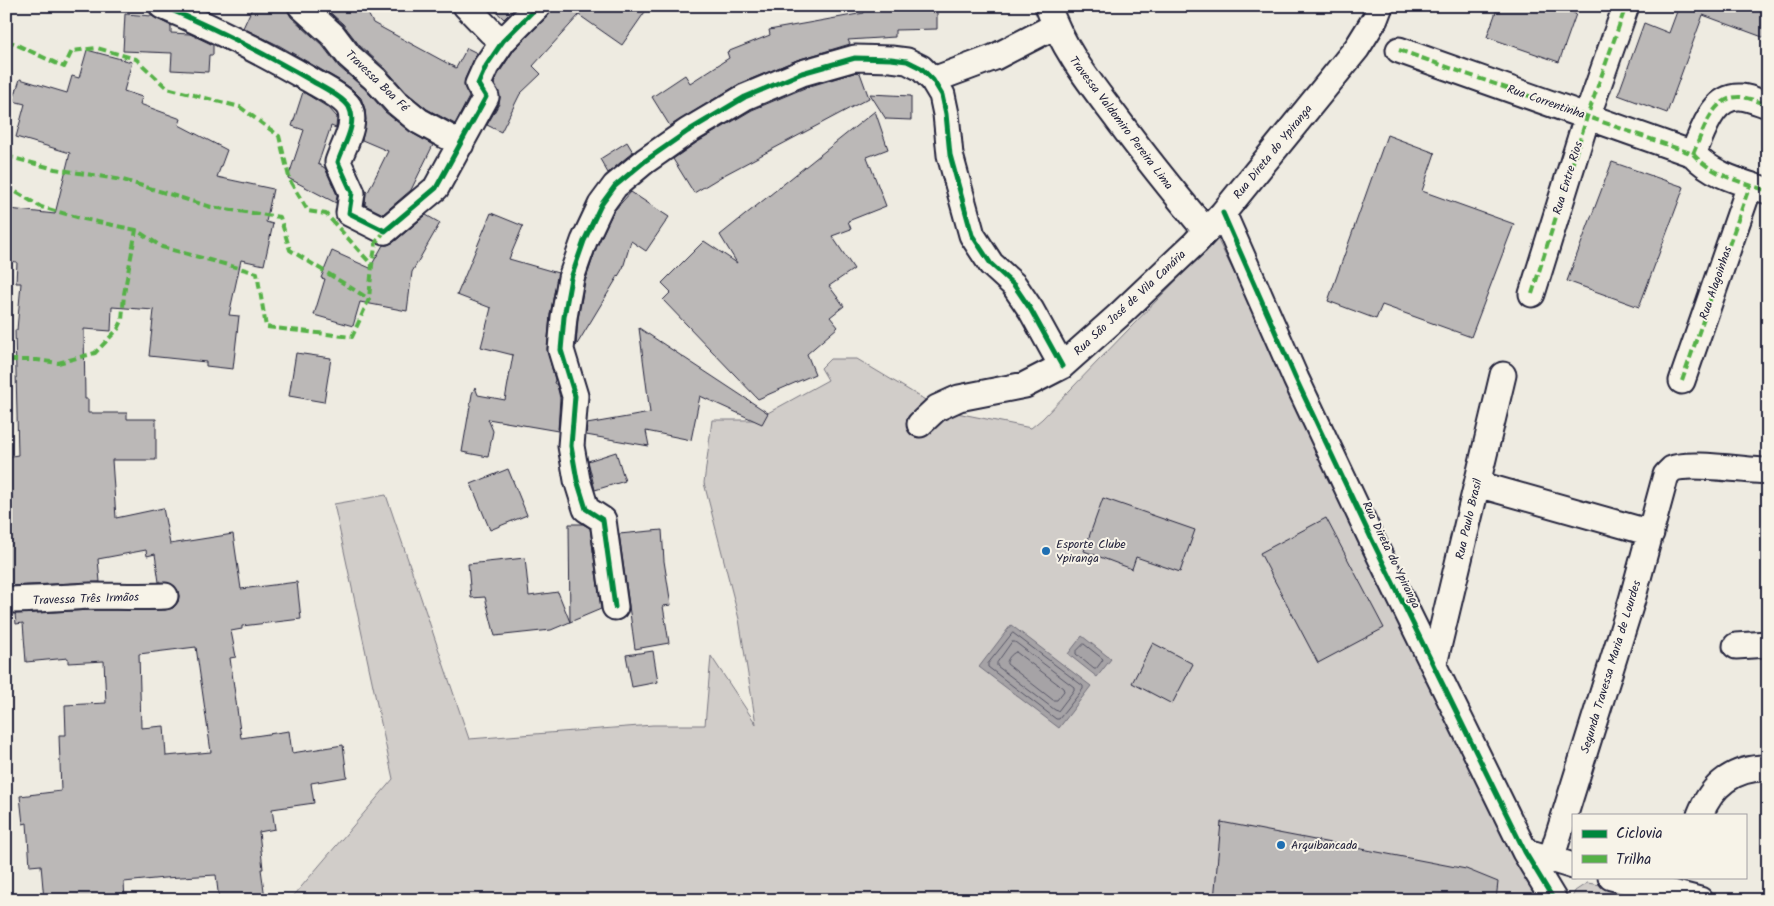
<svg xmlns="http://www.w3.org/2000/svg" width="1774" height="906" viewBox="0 0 1774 906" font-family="Kalam,sans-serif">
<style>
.green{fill:#d1cdc9;stroke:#7a7882}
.water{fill:#a6a3a6;stroke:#716f7b}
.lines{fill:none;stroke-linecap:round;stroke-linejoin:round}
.shore{stroke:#575666;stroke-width:1}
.building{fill:#bbb8b7;stroke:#22223b;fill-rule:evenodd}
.minor-casing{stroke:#22223b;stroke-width:29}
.minor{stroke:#f7f3e8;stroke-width:25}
.quiet{stroke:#55b146;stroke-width:4;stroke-dasharray:8 4;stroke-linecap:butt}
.cycleway-casing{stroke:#f7f3e8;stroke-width:8}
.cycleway{stroke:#00873e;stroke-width:5}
.poi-dot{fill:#1f6fb2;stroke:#f7f3e8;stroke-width:2}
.labels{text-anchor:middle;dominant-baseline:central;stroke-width:4;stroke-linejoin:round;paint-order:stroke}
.street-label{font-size:12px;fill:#22223b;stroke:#f7f3e8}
.poi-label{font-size:12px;fill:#22223b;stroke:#f7f3e8;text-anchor:start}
</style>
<rect width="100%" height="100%" fill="#eeebe1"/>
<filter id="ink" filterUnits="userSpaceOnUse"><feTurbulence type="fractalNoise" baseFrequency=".02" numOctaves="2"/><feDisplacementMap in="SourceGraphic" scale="10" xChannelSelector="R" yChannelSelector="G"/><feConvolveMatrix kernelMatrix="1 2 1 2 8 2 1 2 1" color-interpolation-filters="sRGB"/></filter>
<g filter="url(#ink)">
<path class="green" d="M1217 238 1542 900H290L393 779 334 504 386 495 469 739 653 725H705L711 656 756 724 739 619 704 483 712 420H755L828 380 821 368 830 359H857L942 410 1031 428 1042 419Z
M1587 883 1601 885 1639 900H1571L1575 891Z"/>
<path class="water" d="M1011 625 1091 686 1059 728 979 667Z
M1082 636 1111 659 1097 677 1068 654Z"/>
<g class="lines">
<path class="shore" d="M1013 633 1083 686V689L1059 719H1056L988 667V664Z
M1012 642H1015L1074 687V690L1058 711 1055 710 997 666V663Z
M1084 644 1103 659 1102 661 1096 669H1094L1076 654V652Z
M1016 652 1063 688 1064 691 1057 700H1053L1007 664C1006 660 1012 653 1016 652Z"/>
</g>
<path class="building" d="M253 6H287L288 11 291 17 322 45 339 67 365 89 385 112 410 132 433 145 411 190 383 214 365 205 366 191 368 192 388 151 362 140 366 120 365 109 361 98 352 89 339 80 280 46 243 28Z
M323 6H364L373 23 456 68 467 48 477 53 465 79 464 85 469 97 455 124 427 109 406 92 385 68 360 46 343 24Z
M490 6H517L504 19Z
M552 6H649L622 45 579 15 533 66 541 74 520 94 501 132 487 125 499 104 500 97 494 83 499 73 514 50 548 16Z
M937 6V29L895 30V37L848 40 850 44 797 60 739 84 670 126 652 97 685 75 690 83 729 58 727 52 770 35 769 30 864 13V7Z
M1498 6H1556L1576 14 1559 62 1487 37Z
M1679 6H1768V39L1703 15 1667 113 1618 95 1644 23 1669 33Z
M125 14 152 16 171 26V33L190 34 213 45V55H209L208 72 171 70 172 53 123 51Z
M87 50 132 62 124 91 142 97 140 104 181 119 179 125 227 150 217 177 273 189 266 222 273 224 264 265 241 260 229 315 239 316 233 369 206 366V362L149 356 154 310 112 307 111 331 84 329 85 399H88V413H127V419H156V460H112L116 518 163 508 170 544 233 534 241 589 297 582 301 619 242 626V629L231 631 236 657 230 658 241 738 289 731 292 753 343 745 347 777 311 783 314 803 272 809 275 829 259 832 263 869H261L265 898 247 900H219L216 875 164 878 124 882 125 900H44L41 865 30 866 27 823 23 824 20 796 61 791 59 735H66L65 705 106 703 104 661 68 663V658L26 662 23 623 16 624 15 614 91 610H165L173 608 178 602 179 596 177 589 172 584 159 582 155 554 147 556 146 550 98 559 100 582 6 586V539H9L6 513V457L18 455 15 330H17L21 283H16L17 262 6 261V232L9 209 55 214 70 153 16 137 25 104 13 101 20 79 67 93 72 76 79 78ZM196 647 211 752 166 756 164 726 141 728 139 654Z
M857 72 860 73 869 98 724 175 694 193 673 159 696 143 752 110 807 87Z
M303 92 329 108 337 117 336 128 331 126 318 164 325 168 337 195 336 203 288 178 304 130 292 126Z
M870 94 911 96V120L886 119Z
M875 111 888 149 867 157 886 206 848 221 851 229 832 236 854 269 829 286 844 306 830 317 838 327 807 354 815 374 758 399 663 300 671 292 662 283 704 241 737 263 720 235Z
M1387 135 1435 153 1422 191 1514 224 1471 337 1382 305 1376 319 1328 301Z
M627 142 633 152 608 173 600 159Z
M1612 162 1684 187 1639 307 1567 281Z
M631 192 669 217 646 251 631 241 623 268 576 346 578 319 585 282 597 246 613 212Z
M491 213 523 226 509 259 558 273 550 315 547 349 555 380 554 383 557 385 560 398 558 431 488 419 493 431 488 457 462 452 472 394 475 387 478 395 505 400 513 355 481 347 491 308 457 295Z
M426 215 440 223 412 272 407 311 360 302 353 326 314 315 325 279 321 278 332 251 370 268 383 245H387L394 242Z
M639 328 768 413 762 424 700 396 691 440 646 431 649 446 586 435 587 424 650 413Z
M296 353 331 358 324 402 289 396Z
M616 452 625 481 595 490 588 461Z
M508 469 527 515 490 530 471 484Z
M1103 498 1195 530 1180 572 1136 557 1132 569 1084 551Z
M1326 518 1384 628 1318 663 1260 553Z
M569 524H583L590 528 601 609 570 622Z
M662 530 664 561 671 605 663 606 669 643 635 649 619 534Z
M525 558 529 596 558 592 570 622 551 630 495 636 485 597 471 598 468 564Z
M1153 643 1193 664 1172 704 1132 683Z
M653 651 658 682 632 687 626 655Z
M1221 822 1466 869 1498 882 1496 900H1214Z"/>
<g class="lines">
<defs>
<path id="minor" d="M162 6C213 27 263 53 312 81 322 87 343 97 349 107 358 124 343 146 338 162L352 193 349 213 385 231 436 188 486 97 478 84 486 66 503 41 538 6
M301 6 333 35 349 56 375 79 396 102 419 121 461 144
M466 6 491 32 503 41
M1048 6C1063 50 1091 84 1118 120 1146 158 1176 195 1206 231
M1399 50 1693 154C1712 175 1741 182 1768 191
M933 80 995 57 1055 26
M1693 154C1703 132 1712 95 1741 97 1750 98 1759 102 1768 105
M1223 213 1296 379 1371 538 1525 852 1554 900
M1532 294 1587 117 1626 6
M1682 381 1750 185
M920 424 937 408 959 398 1025 385 1062 366 1118 316 1195 243 1223 213 1357 48 1375 19 1380 6
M1477 484 1651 533
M6 600C35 600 63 597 91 596 116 596 141 597 165 596
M615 607 603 520 586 509 577 480 571 446 575 396 561 350 564 317 571 278 584 241 601 205 615 186 645 161 688 131 745 97 802 73 855 58 891 59 907 61 921 68 933 80 942 95 946 114 950 155 972 235 991 264 1014 285 1031 310 1062 366
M1736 646 1768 644
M1434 664 1503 375
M1700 815C1712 784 1735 767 1768 768
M1534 854 1573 866
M1551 859 1632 600 1666 475C1667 474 1672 469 1672 469 1688 461 1747 471 1768 471
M1611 877 1700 900"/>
</defs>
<use href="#minor" class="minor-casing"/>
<use href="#minor" class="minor"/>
<path class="quiet" d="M6 44 13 43 64 67 72 51 97 48 136 59 167 88 240 107 279 136 290 181 308 211 326 214 372 265
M1399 50 1693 154C1712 175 1741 182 1768 191
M1693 154C1703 132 1712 95 1741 97 1750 98 1759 102 1768 105
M6 156 55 169 123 180 211 207 280 217 290 250 369 299
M6 186 41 207 84 219 136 230 162 247 257 273 266 327 352 337 369 299 372 265 376 242 385 231
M1532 294 1587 117 1626 6
M6 373 11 360H37L58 363 95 353 118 329 122 321 124 294 136 230
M1682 381 1750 185"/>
<defs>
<path id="cycleway" d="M162 6C213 27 263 53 312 81 322 87 343 97 349 107 358 124 343 146 338 162L352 193 349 213 385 231 436 188 486 97 478 84 486 66 503 41 538 6
M1223 213 1296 379 1371 538 1525 852 1554 900
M615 607 603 520 586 509 577 480 571 446 575 396 561 350 564 317 571 278 584 241 601 205 615 186 645 161 688 131 745 97 802 73 855 58 891 59 907 61 921 68 933 80 942 95 946 114 950 155 972 235 991 264 1014 285 1031 310 1062 366"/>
</defs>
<use href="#cycleway" class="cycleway-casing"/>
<use href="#cycleway" class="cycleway"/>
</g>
</g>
<g class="poi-dot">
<circle cx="1046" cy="551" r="5"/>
<circle cx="1281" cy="845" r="5"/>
</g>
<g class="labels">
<g class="street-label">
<text transform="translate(377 81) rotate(44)">Travessa Boa Fé</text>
<text transform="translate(1546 102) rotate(19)">Rua Correntinha</text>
<text transform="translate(1121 123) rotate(53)">Travessa Valdomiro Pereira Lima</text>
<text transform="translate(1273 152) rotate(-51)">Rua Direta do Ypiranga</text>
<text transform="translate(1568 178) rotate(-73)">Rua Entre Rios</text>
<text transform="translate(1716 283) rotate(-71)">Rua Alagoinhas</text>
<text transform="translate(1130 303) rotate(-43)">Rua São José de Vila Canária</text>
<text transform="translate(1469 519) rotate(-77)">Rua Paulo Brasil</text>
<text transform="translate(1391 555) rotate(64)">Rua Direta do Ypiranga</text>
<text transform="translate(86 599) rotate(-2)">Travessa Três Irmãos</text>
<text transform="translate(1611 667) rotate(-73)">Segunda Travessa Maria de Lourdes</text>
</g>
<g class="poi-label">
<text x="1056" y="544">Esporte Clube<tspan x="1056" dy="14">Ypiranga</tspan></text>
<text x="1291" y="845">Arquibancada</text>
</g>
</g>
<rect width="1774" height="906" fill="none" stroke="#f7f3e8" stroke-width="25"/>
<rect x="12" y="12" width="1749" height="881" fill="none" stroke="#22223b" stroke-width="2" filter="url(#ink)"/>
<rect x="1572" y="814" width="175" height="65" fill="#f7f3e8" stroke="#a29fa3"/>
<rect x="1582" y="830" width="25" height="8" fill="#00873e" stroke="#a29fa3"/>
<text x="1616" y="838" font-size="15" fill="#22223b">Ciclovia</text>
<rect x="1582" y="855" width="25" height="8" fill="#55b146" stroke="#a29fa3"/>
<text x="1616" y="864" font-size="15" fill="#22223b">Trilha</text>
</svg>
